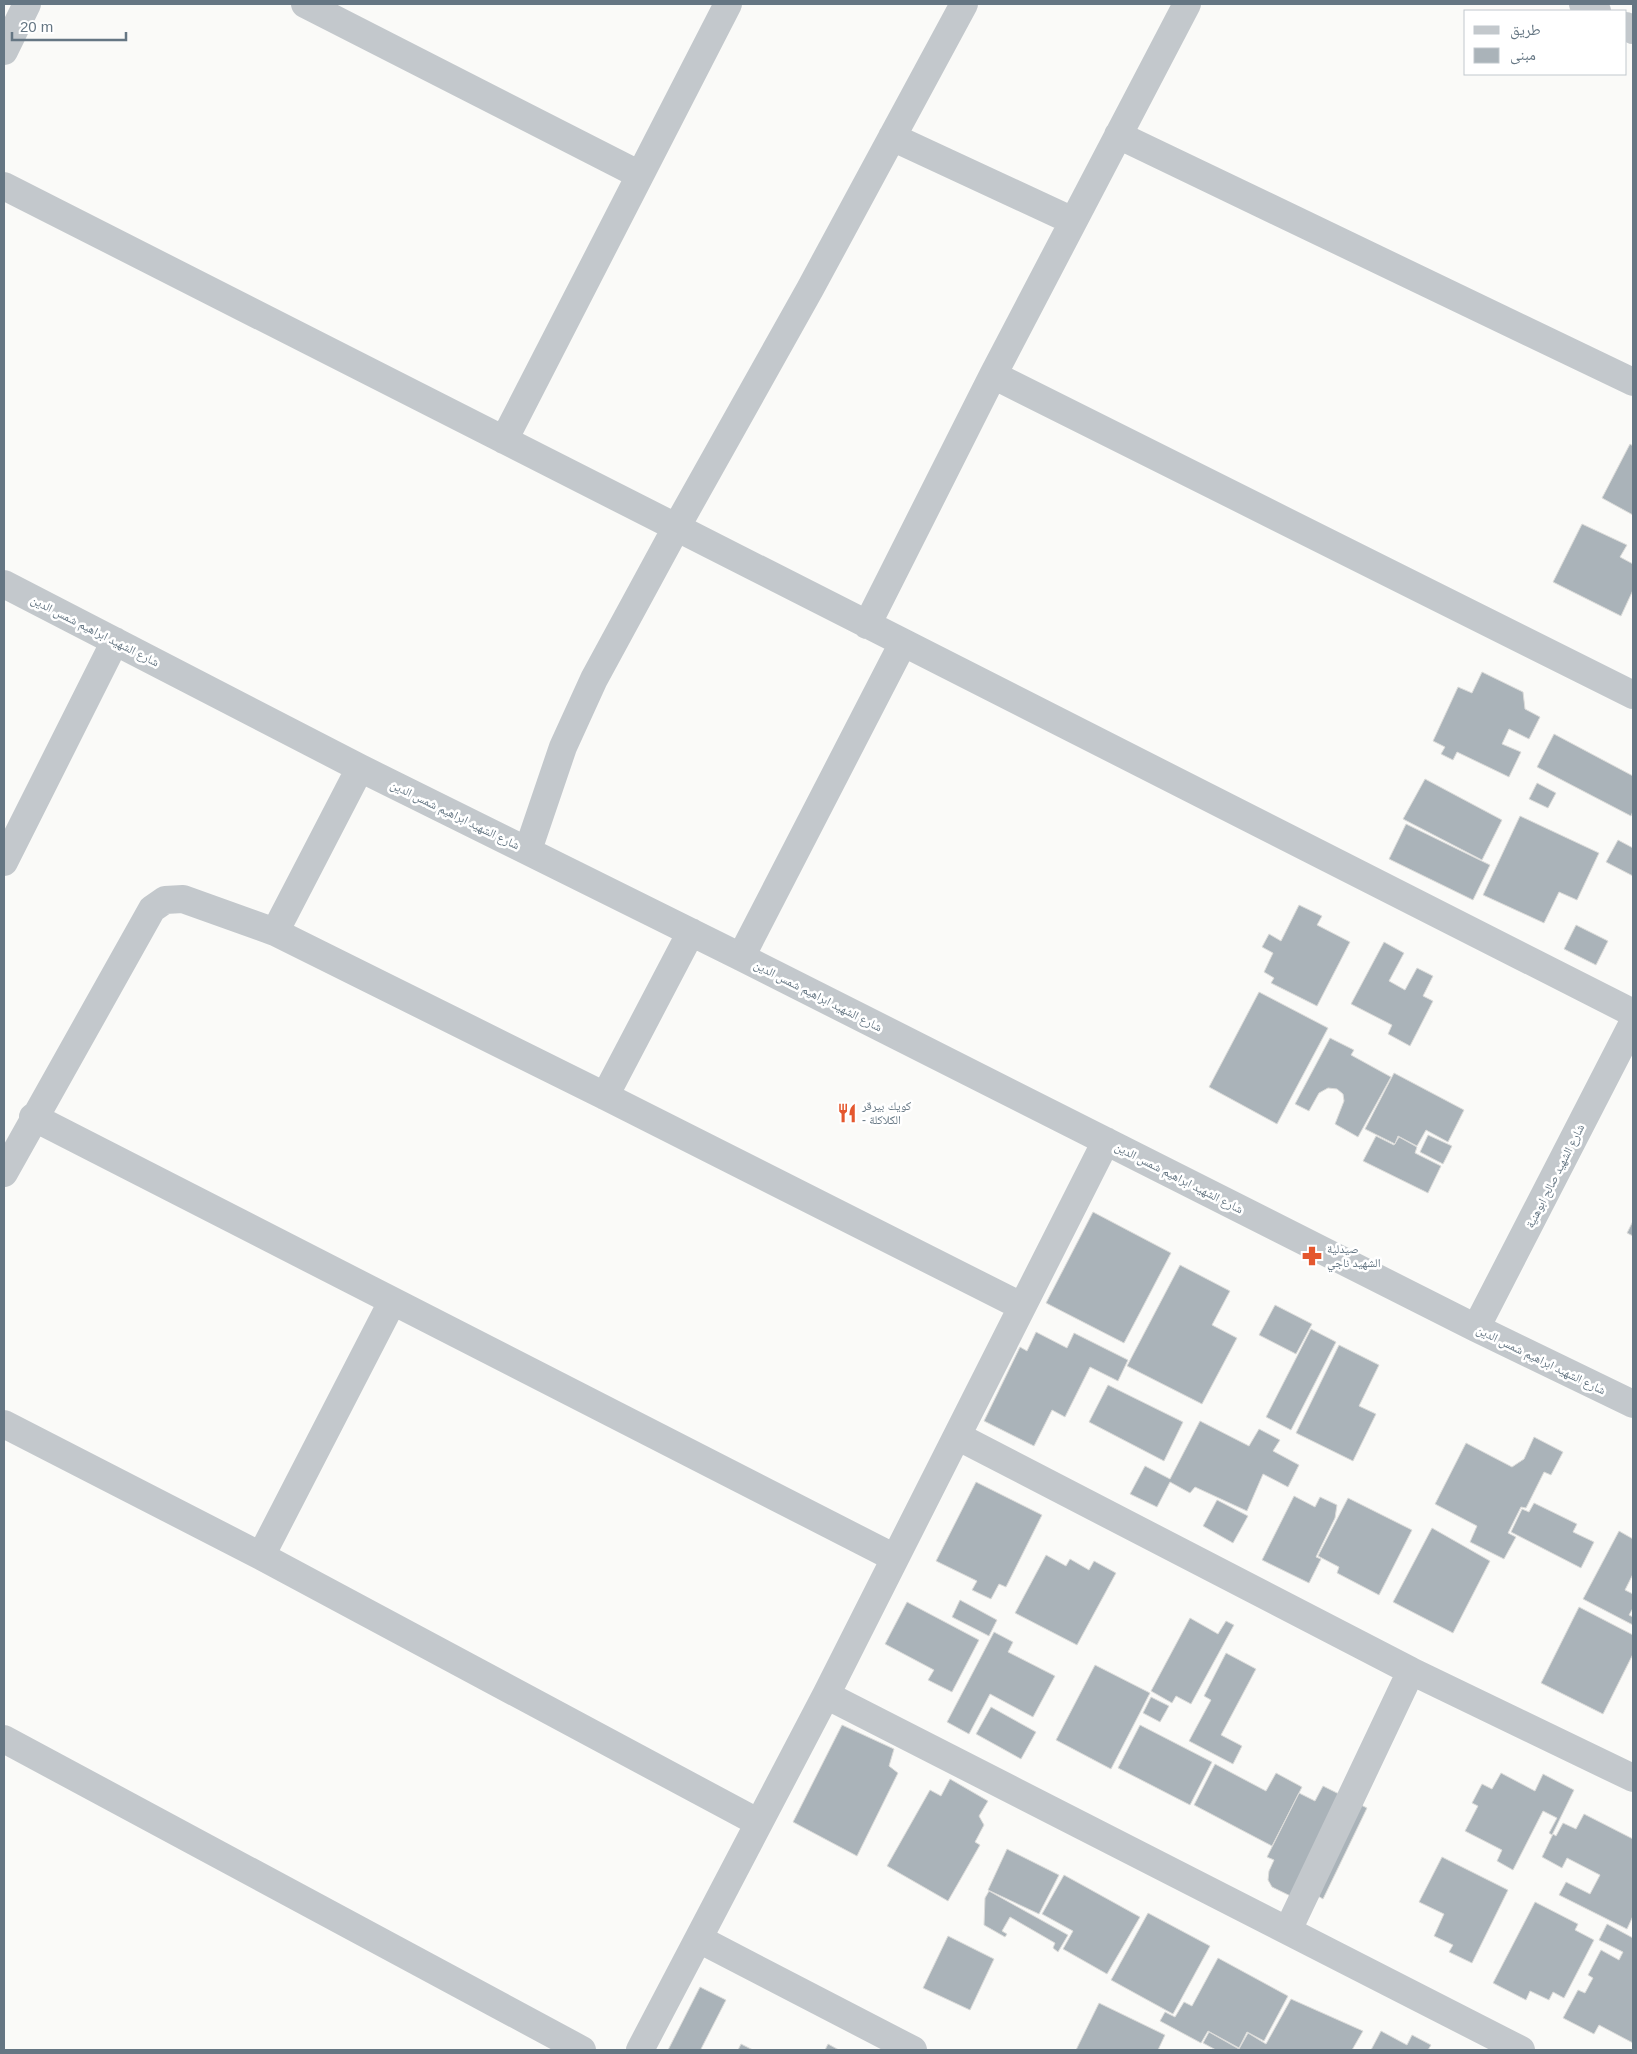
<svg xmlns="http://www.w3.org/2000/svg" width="1637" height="2054" viewBox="0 0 1637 2054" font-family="Helvetica,'Noto Naskh Arabic',sans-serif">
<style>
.building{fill:#aab3b9;stroke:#dcdcda}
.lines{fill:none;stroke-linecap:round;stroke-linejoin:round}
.minor{stroke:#c3c8cc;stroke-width:28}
.labels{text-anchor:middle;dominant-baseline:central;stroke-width:5;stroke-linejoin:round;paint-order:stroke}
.street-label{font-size:12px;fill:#657683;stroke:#fff}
.poi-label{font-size:12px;fill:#657683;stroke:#fff;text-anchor:start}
</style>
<rect width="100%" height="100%" fill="#fafaf8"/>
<path class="building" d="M1630 444 1633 446V515L1602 498Z
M1582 524 1627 545 1620 557 1633 564V590L1621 616 1553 582Z
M1482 672 1523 692 1525 709 1540 717 1529 739 1509 729 1502 744 1521 752 1509 777 1457 752 1453 760 1441 754 1445 747 1433 741 1458 687 1472 693Z
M1554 734 1633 776V811L1631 816 1537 767Z
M1425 779 1502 820 1482 860 1403 819Z
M1537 783 1556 793 1548 808 1529 799Z
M1520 816 1599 853 1577 900 1559 892 1544 923 1483 895Z
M1406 824 1490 865 1473 900 1389 859Z
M1618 840 1633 848V876L1606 862Z
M1299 905 1322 916 1317 925 1350 942 1317 1006 1271 983 1274 978 1264 972 1273 953 1262 947 1269 934 1281 941Z
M1576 925 1608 941 1596 965 1564 949Z
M1384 942 1404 953 1389 981 1405 990 1417 968 1433 976 1423 996 1433 1001 1410 1046 1388 1034 1392 1025 1351 1004Z
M1259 992 1328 1028 1277 1124 1209 1087Z
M1330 1038 1354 1050 1351 1055 1391 1077 1358 1137 1335 1124 1344 1101 1343 1094 1337 1089 1328 1088 1319 1093 1309 1111 1295 1104Z
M1394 1073 1464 1110 1448 1142 1426 1130 1417 1146 1398 1136 1395 1144 1365 1129Z
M1428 1135 1452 1146 1443 1164 1420 1152Z
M1376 1136 1394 1145 1399 1137 1417 1147 1415 1153 1441 1166 1428 1193 1363 1161Z
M1093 1212 1171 1253 1124 1343 1046 1303Z
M1633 1221V1236L1627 1233Z
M1180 1265 1230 1291 1212 1325 1237 1338 1202 1404 1127 1366Z
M1275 1305 1312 1324 1296 1354 1259 1335Z
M1311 1329 1336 1342 1291 1430 1266 1417Z
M1036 1332 1067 1348 1074 1333 1128 1360 1118 1381 1090 1367 1065 1417 1052 1410 1034 1446 984 1421 1020 1347 1027 1351Z
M1339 1345 1379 1365 1359 1406 1376 1414 1353 1461 1296 1433Z
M1108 1385 1183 1422 1164 1461 1089 1422Z
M1200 1421 1249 1446 1259 1429 1280 1440 1273 1451 1299 1465 1288 1487 1263 1474 1247 1511 1195 1487 1190 1493 1170 1482 1157 1507 1130 1494 1145 1466 1170 1479Z
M1534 1437 1563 1452 1551 1475 1544 1472 1526 1508 1521 1507 1508 1533 1516 1537 1504 1559 1470 1542 1477 1526 1435 1504 1466 1443 1512 1467 1524 1459Z
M976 1482 1042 1515 1006 1587 999 1584 991 1599 972 1590 977 1581 936 1561Z
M1294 1496 1315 1507 1320 1497 1337 1505 1335 1518 1316 1557 1321 1559 1309 1583 1262 1560Z
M1348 1498 1412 1530 1379 1595 1337 1573 1339 1567 1318 1556Z
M1217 1500 1248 1516 1233 1543 1203 1526Z
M1534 1503 1577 1524 1573 1532 1594 1542 1581 1568 1511 1532 1522 1509 1529 1512Z
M1432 1528 1490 1561 1453 1633 1393 1602Z
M1619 1531 1633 1539V1574L1625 1590 1633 1594V1608L1629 1615 1633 1617V1625L1583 1599Z
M1046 1555 1066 1566 1070 1559 1089 1570 1094 1561 1116 1573 1077 1645 1015 1613Z
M960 1600 997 1620 989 1636 952 1617Z
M907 1602 979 1640 952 1692 928 1680 934 1670 885 1644Z
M1579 1607 1633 1635V1654L1603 1714 1541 1683Z
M1190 1618 1218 1634 1226 1621 1234 1625 1191 1704 1176 1696 1172 1703 1151 1691Z
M994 1632 1013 1642 1008 1652 1055 1676 1033 1717 990 1694 969 1734 947 1722Z
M1226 1653 1256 1669 1221 1735 1242 1746 1233 1764 1189 1741 1211 1700 1204 1696Z
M1095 1665 1150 1693 1111 1769 1056 1740Z
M1151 1697 1169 1706 1160 1722 1143 1713Z
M991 1707 1036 1732 1021 1759 976 1734Z
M842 1725 894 1749 889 1766 898 1773 857 1856 793 1822Z
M1140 1725 1212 1762 1190 1805 1118 1768Z
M1215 1764 1266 1791 1276 1773 1302 1787 1272 1846 1194 1805Z
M1501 1773 1535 1791 1543 1774 1574 1790 1552 1835 1549 1833 1557 1818 1543 1811 1513 1870 1497 1861 1502 1850 1465 1831 1478 1806 1472 1803 1482 1784 1492 1789Z
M950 1779 988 1801 979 1816 984 1825 975 1842 980 1845 948 1901 887 1866 930 1790 941 1796Z
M1323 1786 1367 1808 1323 1899 1311 1892 1305 1903 1272 1887 1268 1880 1269 1871 1274 1860 1267 1857 1299 1793 1315 1801Z
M1584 1814 1633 1839V1916L1627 1929 1559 1895 1566 1882 1590 1894 1600 1875 1567 1858 1562 1868 1542 1857 1553 1834 1556 1836 1563 1823 1576 1829Z
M1007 1849 1059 1875 1039 1914 988 1890Z
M1442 1857 1508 1890 1472 1963 1449 1952 1453 1945 1434 1936 1444 1914 1419 1902Z
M1064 1875 1140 1917 1107 1974 1063 1949 1073 1931 1042 1914Z
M989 1891 1068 1935 1058 1952 1053 1948 1055 1943 1010 1917 1002 1931 1007 1934 1005 1937 984 1925 985 1898Z
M1535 1902 1578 1924 1575 1930 1594 1940 1564 1998 1553 1992 1549 2000 1530 1991 1526 2000 1493 1983Z
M1148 1913 1210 1946 1173 2014 1111 1980Z
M1607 1924 1633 1938V2043L1599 2025 1594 2034 1563 2018 1578 1990 1585 1993 1593 1978 1588 1975 1601 1950 1619 1960 1623 1952 1599 1940Z
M948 1936 994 1959 970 2010 923 1988Z
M1218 1958 1288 1996 1264 2041 1247 2032 1239 2048 1208 2031 1201 2043 1160 2021 1165 2012 1175 2017 1184 2002 1192 2006Z
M700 1987 726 2000 701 2049 703 2050H668Z
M1291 1999 1363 2031 1352 2050H1216L1203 2043 1209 2032 1239 2049 1248 2033 1266 2044Z
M1099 2003 1165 2035 1158 2050H1076Z
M1381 2031 1407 2045 1412 2035 1431 2045 1428 2050H1371Z
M741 2044 753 2050H738Z
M828 2044 839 2050H825Z"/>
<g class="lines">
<path class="minor" d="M305 4 640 175
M1583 4 1597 11
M1626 26 1633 30
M4 51 27 4
M1118 135 1633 382
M892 137 1073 221
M4 186 1633 1013
M993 375 1633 695
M504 440 728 4
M4 584 360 768 741 957 1476 1328 1633 1404
M867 625 993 375 1187 4
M528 850 563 747 594 679 676 528 810 289 964 4
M4 862 115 641
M275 932 360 768
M741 957 903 643
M605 1096 691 932
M33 1117 895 1558
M4 1173 152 909 165 900 183 899 275 932 605 1096 1021 1306
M1476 1328 1633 1023
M4 1424 261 1556 759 1823
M957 1436 1411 1671 1633 1778
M261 1556 392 1302
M826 1695 1521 2050
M4 1739 582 2050
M1288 1930 1411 1671
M699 1939 913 2050
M640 2050 826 1695 1106 1141"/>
</g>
<defs>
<symbol id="restaurant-bare" viewBox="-9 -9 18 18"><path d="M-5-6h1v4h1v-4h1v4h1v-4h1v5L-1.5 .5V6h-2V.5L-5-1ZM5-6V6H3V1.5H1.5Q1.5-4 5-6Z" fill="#e4572e" stroke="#fff" stroke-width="2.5" paint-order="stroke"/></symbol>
<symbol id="pharmacy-bare" viewBox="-9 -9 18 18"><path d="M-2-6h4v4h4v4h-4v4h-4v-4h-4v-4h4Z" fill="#e4572e" stroke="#fff" stroke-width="2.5" paint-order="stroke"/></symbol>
</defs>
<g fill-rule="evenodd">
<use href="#restaurant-bare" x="833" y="1099" width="28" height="28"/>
<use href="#pharmacy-bare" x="1298" y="1242" width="28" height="28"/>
</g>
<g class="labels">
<g class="street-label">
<text transform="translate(95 631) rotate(27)">شارع الشهيد ابراهيم شمس الدين</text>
<text transform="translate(455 815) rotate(26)">شارع الشهيد ابراهيم شمس الدين</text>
<text transform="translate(818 996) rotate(27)">شارع الشهيد ابراهيم شمس الدين</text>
<text transform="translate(1555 1176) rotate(-63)">شارع الشهيد صالح ابوهنية</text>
<text transform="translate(1179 1178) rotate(27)">شارع الشهيد ابراهيم شمس الدين</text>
<text transform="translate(1541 1360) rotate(26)">شارع الشهيد ابراهيم شمس الدين</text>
</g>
<g class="poi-label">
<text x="862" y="1106">كويك بيرقر<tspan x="862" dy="14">- الكلاكلة</tspan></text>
<text x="1327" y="1249">صيدلية<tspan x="1327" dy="14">الشهيد ناجي</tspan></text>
</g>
</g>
<rect width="1637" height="2054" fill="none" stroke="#657683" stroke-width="10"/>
<rect x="1464" y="10" width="162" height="65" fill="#ffffff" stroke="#c1c8cd"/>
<rect x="1474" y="26" width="25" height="8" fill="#c3c8cc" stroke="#c1c8cd"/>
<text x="1510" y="35" font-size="15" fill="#657683">طريق</text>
<rect x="1474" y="48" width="25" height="15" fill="#aab3b9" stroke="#c1c8cd"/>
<text x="1510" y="60" font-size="15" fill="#657683">مبنى</text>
<path d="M12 32v8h114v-8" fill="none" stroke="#657683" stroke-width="2.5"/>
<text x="20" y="32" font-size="15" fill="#657683" stroke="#ffffff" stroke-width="4" paint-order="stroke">20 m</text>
</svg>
